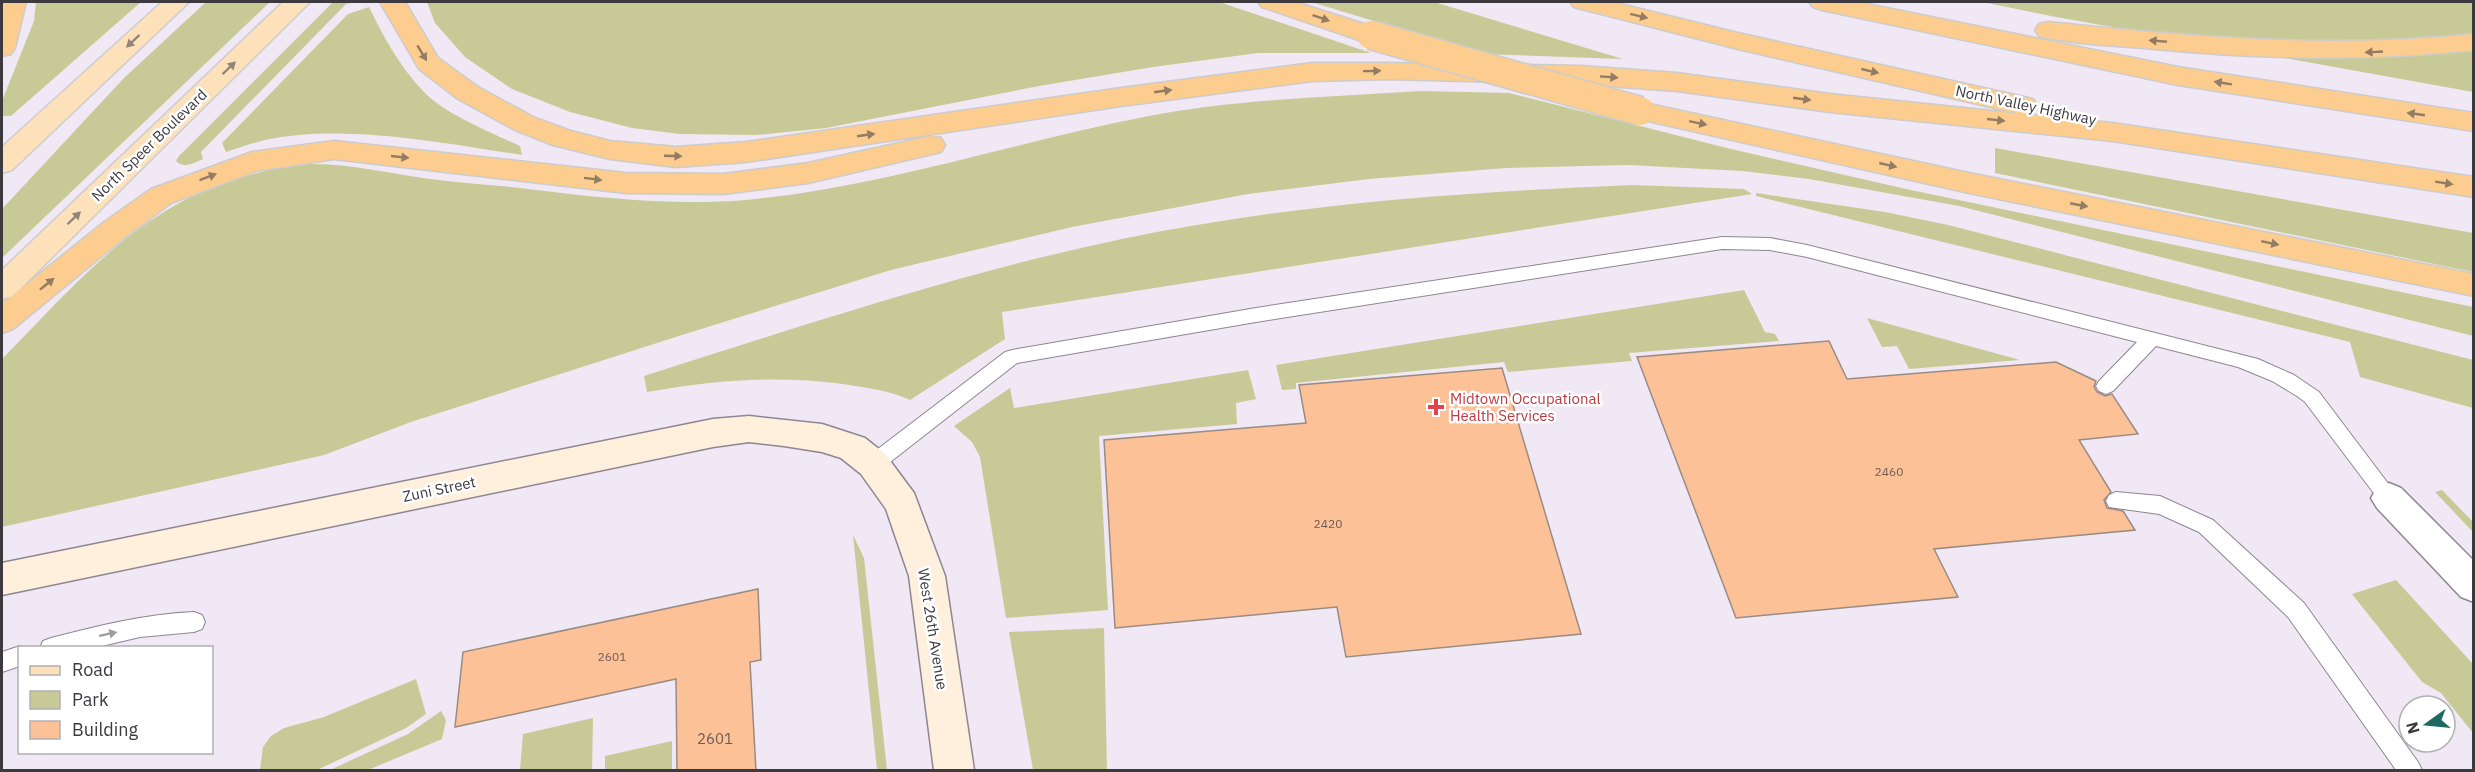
<svg xmlns="http://www.w3.org/2000/svg" width="2475" height="772" viewBox="0 0 2475 772" font-family="'IBM Plex Sans',sans-serif">
<style>
.green{fill:#c7ca96}
.building{fill:#fdc198;stroke:#988c84;stroke-width:1.5}
.lines{fill:none;stroke-linecap:round;stroke-linejoin:round}
.lane-casing{stroke:#8e8692;stroke-width:2}
.street-casing{stroke:#8e8692;stroke-width:3}
.secondary-casing{stroke:#8e8692;stroke-width:3}
.primary-casing{stroke:#cdcccd;stroke-width:3}
.highway-casing{stroke:#cdcccd;stroke-width:3}
.lane{fill:#fff;fill-rule:evenodd}
.street{fill:#fff;fill-rule:evenodd}
.secondary{fill:#fef0dd;fill-rule:evenodd}
.primary{fill:#fde1bb;fill-rule:evenodd}
.highway{fill:#fccd8e;fill-rule:evenodd}
.highway-bridge-casing{stroke:#cdcccd;stroke-width:31;stroke-linecap:butt}
.highway-bridge{stroke:#fccd8e;stroke-width:28}
.oneway{fill:#937c63}
.oneway2{fill:#938577}
.oneway3{fill:#9e9c9f}
.health-dot{fill:#e0444e;stroke:#fff;stroke-width:2}
.labels{text-anchor:middle;dominant-baseline:central;stroke-width:5;stroke-linejoin:round;paint-order:stroke}
.number-label{font-size:12px;fill:#6d5c55}
.street-label{font-size:15px;fill:#3d3a3f;stroke:#fff}
.health-label{font-size:15px;fill:#be3a42;stroke:#fff;text-anchor:start}
.near-number-label{font-size:15px;fill:#6d5c55}
</style>
<rect width="100%" height="100%" fill="#f0e8f4"/>
<path class="green" d="M36 2H141L11 116H2V101L34 21Z
M206 2H270L2 258V209L124 78Z
M333 2H354L346 4 201 152 203 159C194 163 184 169 176 161L179 156Z
M427 2H1219L1371 53H1258L1153 67 1039 86 826 128 756 135 680 134 632 128 570 112 512 89 465 57 435 23Z
M1311 2H1434L1623 59 1483 54Z
M1982 2H2473V92L2051 16Z
M369 7C384 38 400 67 424 92 445 114 492 133 520 146L522 155C443 143 343 123 265 140 252 143 239 148 226 152L222 143 348 14Z
M1421 91 1509 93 1727 148 1906 189 2473 307V336L1959 206 1809 179 1742 171 1629 165 1506 168 1369 179 1248 194 1072 227 891 270 685 334 411 422 324 455 2 527V359C70 290 135 211 231 181 256 173 285 164 312 164 354 164 396 175 439 180 468 184 499 185 528 189 602 198 672 206 746 200 881 187 1011 143 1144 117 1235 99 1329 97 1421 91Z
M1995 148 2473 233V272L1995 173Z
M1632 185 1744 189 1752 194 1002 312 1005 339 910 400C888 390 867 388 843 384 773 375 717 380 647 392L644 376C802 326 959 273 1122 239 1290 204 1461 192 1632 185Z
M1756 193 1885 212 1948 225 2473 360V408L2360 377 2350 342 1756 196Z
M1744 290 1765 332 1775 334 1779 341 1629 353 1632 361 1508 372 1504 362 1296 383V389L1282 390 1276 365Z
M1867 318 2020 360 1909 369 1897 346 1882 347Z
M1248 370 1256 399 1236 403 1237 424 1099 436 1108 610 1006 618 980 457 972 442 954 426 1010 388 1014 408Z
M2442 490 2473 522V532L2435 492Z
M853 535 864 558 887 770H877Z
M2396 580 2473 664V733L2441 693 2422 682 2352 594Z
M1104 628 1107 770H1033L1009 632Z
M416 679 426 714 406 728 317 770H262L260 769 263 747 271 736 284 728 324 717Z
M441 711 446 720 442 739 368 770H330L408 734Z
M593 718 592 770H520L523 734Z
M672 741V770H605V756Z"/>
<path class="building" d="M1829 341 1847 379 2056 362 2096 381 2094 387 2097 392 2105 396 2112 394 2138 434 2079 440 2111 492 2104 500 2107 508 2123 511 2135 530 1934 549 1958 597 1736 618 1637 357Z
M1502 368 1581 634 1346 657 1337 607 1115 628 1104 440 1306 423 1299 385Z
M758 589 761 660 750 662 756 771H677L676 679 455 727 463 652Z"/>
<g class="lines">
<defs>
<path id="lane" d="M1722 237 1770 238 1807 245 2258 359 2294 375 2319 392 2399 498 2396 504 2389 507 2382 504 2305 402 2297 396 2272 381 2238 367 2156 346 2113 391 2106 394 2099 391 2096 386 2099 381 2137 342 1807 257 1770 250 1722 249 1256 322 1017 363 880 470 873 472 866 470 863 464 866 458 1005 352 1012 350 1256 308Z
M2116 492 2160 496 2213 520 2304 603 2418 762 2422 770H2396L2288 617 2199 532 2159 514 2109 507 2106 501 2109 495Z
M194 612 202 615 205 622 202 629 194 632 140 637 93 648H40L43 641 51 638C98 626 145 614 194 612Z
M20 646 25 648H20V666L2 672V652Z"/>
<path id="street" d="M2389 483 2401 488 2474 561V602L2461 597 2377 508 2371 498 2377 488Z"/>
<path id="secondary" d="M749 416 822 424 865 438 885 454 914 493 945 576 974 770H934L909 576 886 509 861 474 841 458 822 452 784 446 749 442 713 447 2 595V563L713 419Z"/>
<path id="primary" d="M162 2H189L12 170 2 173V147Z
M283 2H310L13 296 2 299V270Z"/>
<path id="highway" d="M2 2H26L15 48 11 54 2 56Z
M380 2H405L438 58 478 87 535 118 571 131 610 141 676 147 746 142 1121 88 1313 63H1388L1581 66 1677 73 1830 94 2021 114 1738 49 1574 7 1570 2H1612L1738 33 2033 99 2037 105 2033 111 2024 114 2112 123 2474 177V197L2112 141 1830 112 1677 91 1581 84 1388 79 1313 81 1121 106 746 162 676 167 610 159 553 145 515 130 458 99 419 69Z
M1258 2H1295L1380 29 1384 35 1380 41 1371 43 1362 41 1262 7Z
M1809 2H1857L2178 67 2474 113V131L2178 85 1822 10 1813 7Z
M2048 22C2190 37 2331 49 2474 34V50C2363 62 2254 59 2144 48 2109 45 2072 44 2039 36L2035 30 2039 24Z
M1640 102 1969 173 2474 274V296L1969 193 1630 117 1626 111 1630 105Z
M931 136 941 138 945 145 941 152 808 183 723 194 626 193 334 159 256 171 171 203 125 237 13 329 2 333V304L103 223 151 189 252 152 334 141 626 173 723 174 808 163Z"/>
</defs>
<use href="#lane" class="lane-casing"/>
<use href="#street" class="street-casing"/>
<use href="#secondary" class="secondary-casing"/>
<use href="#primary" class="primary-casing"/>
<use href="#highway" class="highway-casing"/>
<use href="#lane" class="lane"/>
<use href="#street" class="street"/>
<use href="#secondary" class="secondary"/>
<use href="#primary" class="primary"/>
<use href="#highway" class="highway"/>
<defs>
<path id="highway-bridge" d="M1371 35 1640 111"/>
</defs>
<use href="#highway-bridge" class="highway-bridge-casing"/>
<use href="#highway-bridge" class="highway-bridge"/>
</g>
<defs><path id="oneway-solid" d="M-6-.8H1V-3.2L6.5 0L1 3.2V.8H-6Z" transform="scale(1.5)"/></defs>
<g class="oneway">
<use href="#oneway-solid" transform="translate(1639 16) rotate(14)"/>
<use href="#oneway-solid" transform="translate(1321 18) rotate(19)"/>
<use href="#oneway-solid" transform="translate(2158 41) rotate(-175)"/>
<use href="#oneway-solid" transform="translate(2374 52) rotate(177)"/>
<use href="#oneway-solid" transform="translate(422 53) rotate(59)"/>
<use href="#oneway-solid" transform="translate(1372 71) rotate(-1)"/>
<use href="#oneway-solid" transform="translate(1870 71) rotate(13)"/>
<use href="#oneway-solid" transform="translate(1609 77) rotate(4)"/>
<use href="#oneway-solid" transform="translate(2223 83) rotate(-171)"/>
<use href="#oneway-solid" transform="translate(1163 91) rotate(-8)"/>
<use href="#oneway-solid" transform="translate(1802 99) rotate(8)"/>
<use href="#oneway-solid" transform="translate(2416 114) rotate(-172)"/>
<use href="#oneway-solid" transform="translate(1996 120) rotate(6)"/>
<use href="#oneway-solid" transform="translate(1698 123) rotate(12)"/>
<use href="#oneway-solid" transform="translate(866 135) rotate(-8)"/>
<use href="#oneway-solid" transform="translate(673 156) rotate(2)"/>
<use href="#oneway-solid" transform="translate(400 157) rotate(6)"/>
<use href="#oneway-solid" transform="translate(1888 165) rotate(13)"/>
<use href="#oneway-solid" transform="translate(208 177) rotate(-21)"/>
<use href="#oneway-solid" transform="translate(593 179) rotate(7)"/>
<use href="#oneway-solid" transform="translate(2444 183) rotate(9)"/>
<use href="#oneway-solid" transform="translate(2079 205) rotate(11)"/>
<use href="#oneway-solid" transform="translate(2270 243) rotate(12)"/>
<use href="#oneway-solid" transform="translate(47 284) rotate(-39)"/>
</g>
<g class="oneway2">
<use href="#oneway-solid" transform="translate(133 41) rotate(137)"/>
<use href="#oneway-solid" transform="translate(229 68) rotate(-44)"/>
<use href="#oneway-solid" transform="translate(74 218) rotate(-44)"/>
</g>
<use class="oneway3" href="#oneway-solid" transform="translate(108 634) rotate(-12)"/>
<path class="health-dot" d="M1433 398h6v6h6v6h-6v6h-6v-6h-6v-6h6z"/>
<g class="labels">
<g class="number-label">
<text x="1889" y="471">2460</text>
<text x="1328" y="523">2420</text>
<text x="612" y="656">2601</text>
</g>
<g class="street-label">
<text transform="translate(2026 105) rotate(12)">North Valley Highway</text>
<text transform="translate(149 145) rotate(-44)">North Speer Boulevard</text>
<text transform="translate(439 489) rotate(-12)">Zuni Street</text>
<text transform="translate(933 629) rotate(81)">West 26th Avenue</text>
</g>
<g class="health-label">
<text x="1450" y="398">Midtown Occupational<tspan x="1450" dy="17">Health Services</tspan></text>
</g>
<g class="near-number-label">
<text x="715" y="738">2601</text>
</g>
</g>
<rect width="2475" height="772" fill="none" stroke="#3d3a3f" stroke-width="6"/>
<rect x="18" y="646" width="195" height="108" fill="#ffffff" stroke="#b1b0b2" stroke-width="1.5"/>
<rect x="30" y="666" width="30" height="9" fill="#fde1bb" stroke="#b1b0b2" stroke-width="1.5"/>
<text x="72" y="676" font-size="18" fill="#3d3a3f">Road</text>
<rect x="30" y="691" width="30" height="18" fill="#c7ca96" stroke="#b1b0b2" stroke-width="1.5"/>
<text x="72" y="706" font-size="18" fill="#3d3a3f">Park</text>
<rect x="30" y="721" width="30" height="18" fill="#fdc198" stroke="#b1b0b2" stroke-width="1.5"/>
<text x="72" y="736" font-size="18" fill="#3d3a3f">Building</text>
<g transform="translate(2427 724) rotate(255)"><circle r="28" fill="#ffffff" stroke="#b1b0b2" stroke-width="1.5"/>
<path d="M0-4.5L10 22L0 15L-10 22Z" fill="#1e6860"/>
<text y="-9" font-size="16" font-weight="bold" text-anchor="middle" fill="#3d3a3f">N</text>
</g>
</svg>
